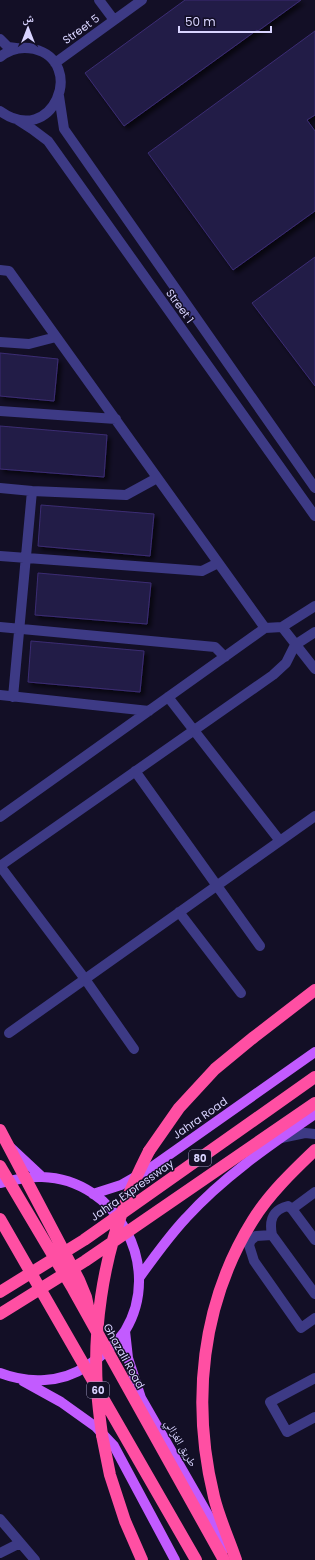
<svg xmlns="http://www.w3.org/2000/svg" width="315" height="1560" viewBox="0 0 315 1560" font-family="Poppins,'Noto Naskh Arabic',sans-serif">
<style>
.building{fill:#241b47;stroke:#3b2d73;filter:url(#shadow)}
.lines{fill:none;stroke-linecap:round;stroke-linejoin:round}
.minor{stroke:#3d3a85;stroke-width:10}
.major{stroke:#c25bff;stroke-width:10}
.highway{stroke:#ff4fa3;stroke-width:12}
.highway-bridge{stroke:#ff4fa3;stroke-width:12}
.labels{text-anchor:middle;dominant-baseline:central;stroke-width:3;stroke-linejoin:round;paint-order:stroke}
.shield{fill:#130f26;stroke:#9e99be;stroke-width:1}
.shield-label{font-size:10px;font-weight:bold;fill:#d9d4ff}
.street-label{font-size:11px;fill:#d9d4ff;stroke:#130f26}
</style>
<defs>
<filter id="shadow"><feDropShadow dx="3.5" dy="3.5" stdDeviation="2" flood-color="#0009"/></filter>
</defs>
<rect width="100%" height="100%" fill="#130f26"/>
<path class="building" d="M185 0H301L258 31 257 30 124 126 85 73Z
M315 31V115L307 120 315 131V211L233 270 148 153Z
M315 257V386L252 303Z
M0 353 58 359 54 401 0 396Z
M0 426 107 435 104 477 0 469Z
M41 505 154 514 150 556 38 546Z
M38 573 151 583 147 624 35 615Z
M31 641 144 651 140 692 28 682Z"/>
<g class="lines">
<path class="minor" d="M99 0 114 20
M0 39 8 47 16 48
M0 57C10 49 21 46 34 49 87 62 53 149 0 111
M55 63 142 0
M59 96 64 129 315 488
M18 120 32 129 48 141 315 516
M0 270 9 271 265 628
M0 342 29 344 56 337
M0 411 116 419
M0 488 32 491 126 495 157 478
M0 556 202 571 218 563
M0 627 215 647 225 657
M282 627 315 669
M0 695 149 711
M13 697 32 491
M168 697 280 841
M135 771 260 946
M0 817 265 628 282 627 315 606
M0 866 273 675 286 663 295 645 315 632
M0 866 85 979 134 1049
M179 912 241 993
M9 1033 315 816
M281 1138 305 1133 315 1134
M292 1209 315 1192
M272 1235 256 1236 251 1240 249 1245 254 1261 301 1328 315 1318
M315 1240 292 1209 288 1206C272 1210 269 1220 272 1235L315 1294
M315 1378 270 1402 287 1432 315 1417
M0 1519 35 1560
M0 1553 20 1543"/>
<path class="major" d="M11 1148 42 1177
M0 1183C14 1180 27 1176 42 1177 117 1179 164 1267 125 1331 115 1346 102 1356 87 1366 62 1383 28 1384 0 1373
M93 1194 121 1185 149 1169 315 1052
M139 1278C154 1257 169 1236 186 1218 223 1177 270 1145 315 1114
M125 1331 128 1358 141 1398 227 1548
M23 1381 61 1402 96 1427 114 1446 175 1560"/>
<path class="highway" d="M149 1151 179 1108 215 1069 254 1037 315 990
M102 1435 110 1475 125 1521 142 1560
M236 1560C229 1539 219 1518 214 1497 191 1403 201 1303 253 1220 269 1194 293 1171 315 1150"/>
<path class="highway-bridge" d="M0 1130 79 1280 86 1297 89 1311
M0 1166 73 1289 224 1560
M0 1219 196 1560
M0 1292 84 1240 315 1077
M0 1314 85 1261 315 1103
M102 1435C100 1420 98 1405 97 1389 93 1330 103 1262 124 1207 131 1187 140 1169 149 1151"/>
</g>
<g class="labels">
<g class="shield">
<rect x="189" y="1150" width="22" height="16" rx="3"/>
<rect x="87" y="1382" width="22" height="16" rx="3"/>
</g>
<g class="shield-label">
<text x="200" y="1158">80</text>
<text x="98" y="1390">60</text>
</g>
<g class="street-label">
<text transform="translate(81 29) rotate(-36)">Street 5</text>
<text transform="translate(180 306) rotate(54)">Street 1</text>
<text transform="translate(200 1118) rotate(-35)">Jahra Road</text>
<text transform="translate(132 1190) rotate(-35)">Jahra Expressway</text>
<text transform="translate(124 1356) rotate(61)">Ghazali Road</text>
<text transform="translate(181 1443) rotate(60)">طريق الغزالي</text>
</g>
</g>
<g transform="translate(28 28)" stroke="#130f26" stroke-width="3" paint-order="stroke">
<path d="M0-3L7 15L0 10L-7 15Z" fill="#d9d4ff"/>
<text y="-6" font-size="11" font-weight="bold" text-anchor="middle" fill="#d9d4ff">ش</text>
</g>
<path d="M179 26v6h92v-6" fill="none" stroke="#d9d4ff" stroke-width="2"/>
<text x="185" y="26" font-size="12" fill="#d9d4ff" stroke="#130f26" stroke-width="3" paint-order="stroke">50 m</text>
</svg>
